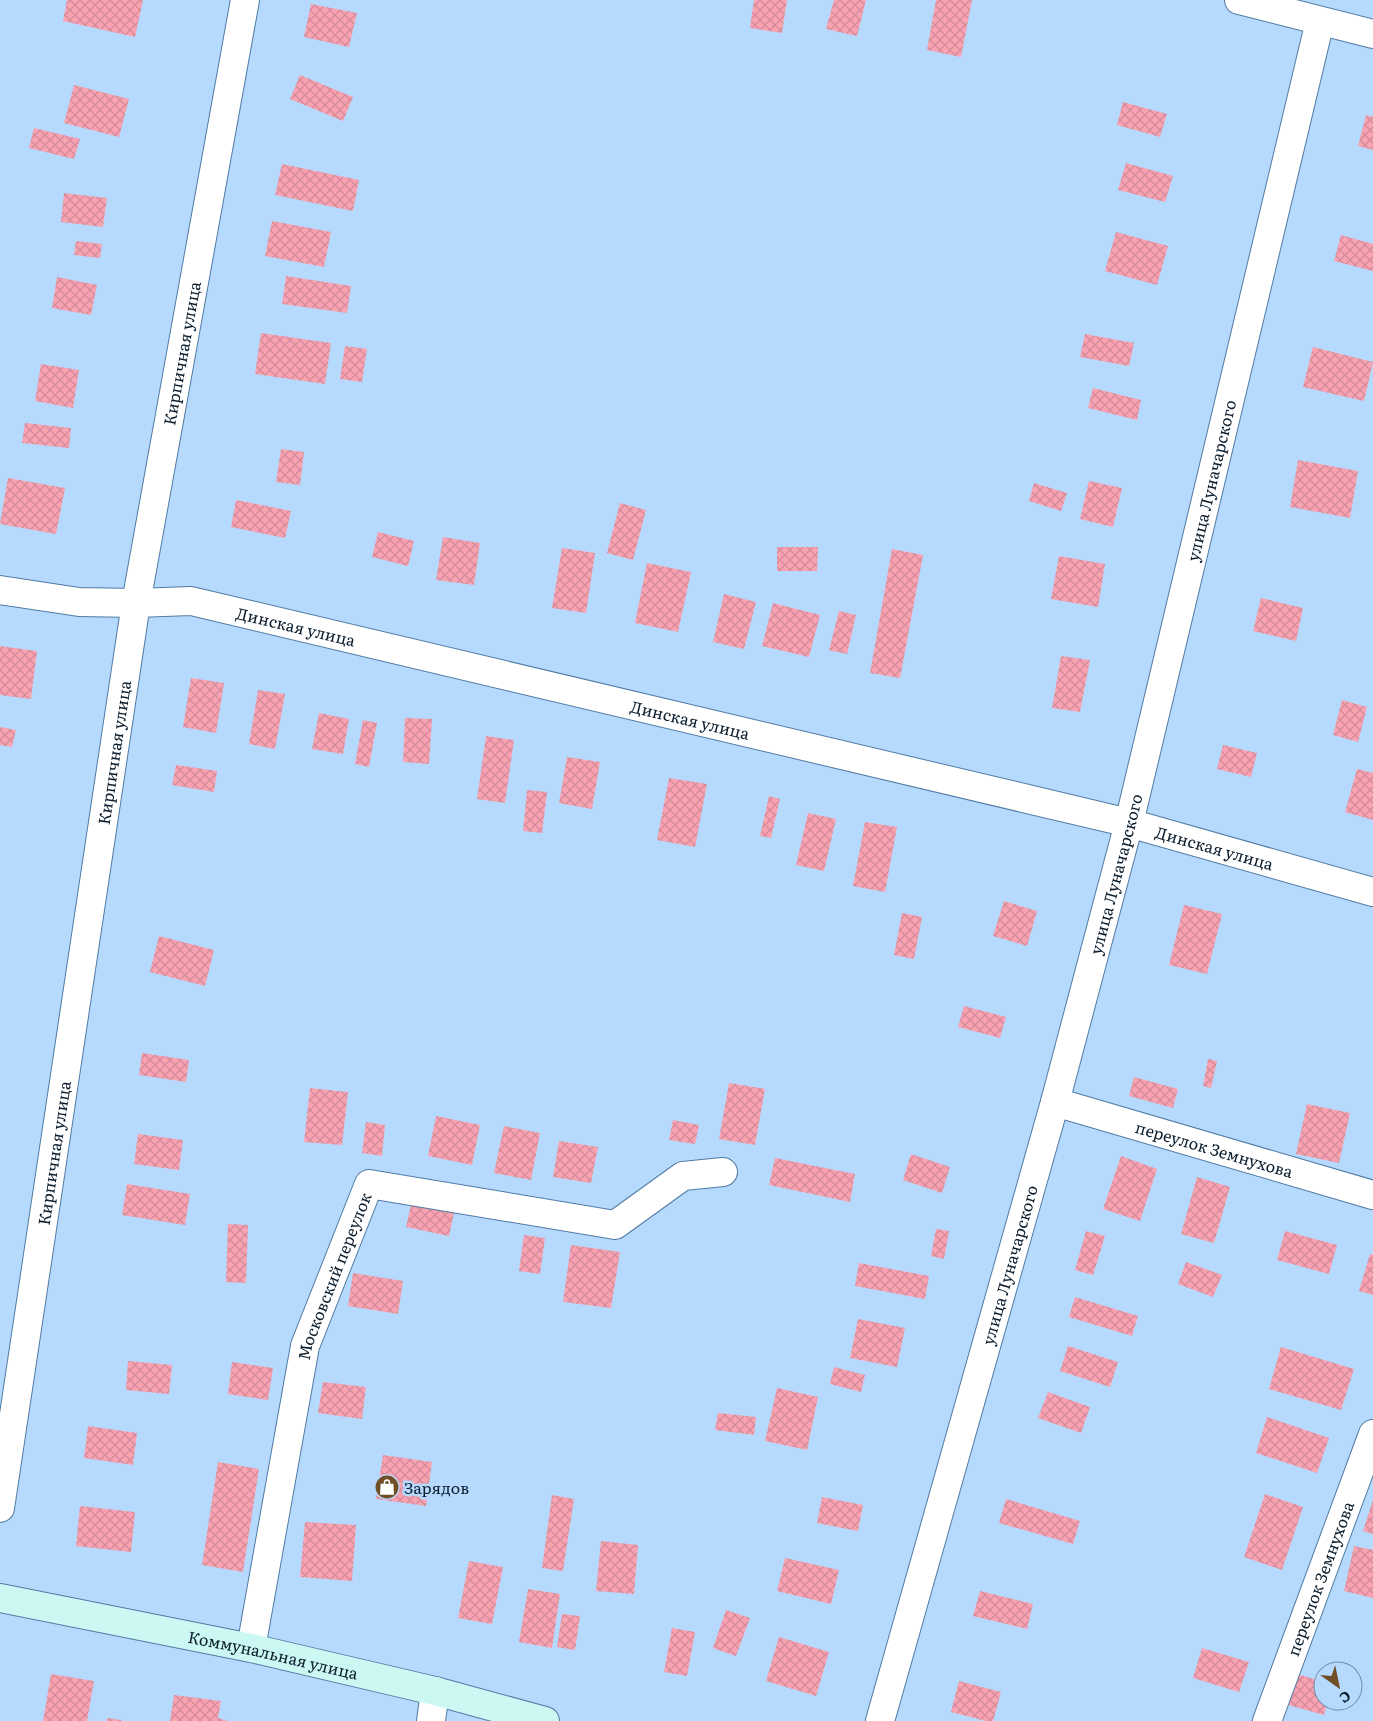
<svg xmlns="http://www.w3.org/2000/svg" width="1373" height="1721" viewBox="0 0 1373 1721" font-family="Literata,serif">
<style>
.building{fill:url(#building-cross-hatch)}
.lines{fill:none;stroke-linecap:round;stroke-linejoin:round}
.street-casing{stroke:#507ba3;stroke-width:30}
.secondary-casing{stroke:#507ba3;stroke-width:30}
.street{stroke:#fff;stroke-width:28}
.secondary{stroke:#ccf8f4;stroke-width:28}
.labels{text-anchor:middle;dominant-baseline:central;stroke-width:5;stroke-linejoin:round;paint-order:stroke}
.street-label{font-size:16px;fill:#0c1e2e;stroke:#b6dafe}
.poi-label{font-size:16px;fill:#0c1e2e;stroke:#b6dafe;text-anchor:start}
</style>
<defs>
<pattern id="building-cross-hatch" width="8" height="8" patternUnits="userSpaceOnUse" patternTransform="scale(1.25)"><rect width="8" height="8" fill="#f8a2b2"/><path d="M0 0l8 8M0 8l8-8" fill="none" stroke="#d38b99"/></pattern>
</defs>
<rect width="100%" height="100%" fill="#b6dafe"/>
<path class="building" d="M67 0H143L135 37 63 21Z
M754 0H787L782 33 750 28Z
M834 0H866L857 36 826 29Z
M936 0H972L961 57 927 50Z
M311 4 357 13 349 47 304 37Z
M300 75 353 97 343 121 290 99Z
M74 85 129 99 119 137 64 123Z
M1123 102 1167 114 1160 137 1117 125Z
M1366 115 1373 117V150L1358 146Z
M34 128 80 139 74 159 29 148Z
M1126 163 1173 176 1165 202 1118 190Z
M282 164 359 180 353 211 275 195Z
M64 193 107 198 103 227 61 222Z
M272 221 331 232 324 267 265 256Z
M1116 232 1168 246 1157 285 1105 271Z
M1341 235 1373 244V271L1334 261Z
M76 241 102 244 100 258 74 255Z
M286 276 351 286 347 313 282 304Z
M57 277 97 285 91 315 52 308Z
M261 333 331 343 325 384 255 374Z
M1085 334 1134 343 1129 366 1080 357Z
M345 346 367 349 362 382 340 379Z
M1313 347 1373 362 1364 401 1303 387Z
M41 364 79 370 73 408 35 401Z
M1093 388 1141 400 1137 420 1088 408Z
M25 423 71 428 69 448 22 443Z
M281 449 304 452 300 485 276 482Z
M1298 460 1358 471 1350 518 1290 507Z
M8 478 65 488 56 534 0 524Z
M1089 481 1122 488 1113 527 1080 519Z
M1034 483 1067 493 1061 511 1029 501Z
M236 500 291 511 285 538 231 527Z
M620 503 646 510 633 560 607 553Z
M378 532 414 541 408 566 372 557Z
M443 537 480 543 474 585 436 580Z
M777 547H818L817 571H777Z
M562 548 595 553 586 613 552 608Z
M892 549 923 555 900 678 870 673Z
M1059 556 1105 564 1098 607 1051 599Z
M647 563 691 572 678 632 635 623Z
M724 594 756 602 744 649 713 642Z
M1261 598 1303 608 1296 641 1253 631Z
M773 603 820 615 809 657 762 646Z
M839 611 856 615 847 654 829 650Z
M0 646 37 651 31 699 0 695Z
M1061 656 1090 660 1080 712 1052 708Z
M191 678 224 683 216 733 183 727Z
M258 690 285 694 275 749 249 744Z
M1342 700 1367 707 1358 742 1333 735Z
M319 713 349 719 343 754 312 749Z
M405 718 432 719 429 764 403 762Z
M363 720 377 723 369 767 355 764Z
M0 727 16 730 12 747 0 745Z
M486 736 514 740 505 803 477 799Z
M1223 745 1257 753 1251 777 1217 769Z
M567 757 600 762 592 809 559 803Z
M176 765 217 771 214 792 172 785Z
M1357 769 1373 773V820L1345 812Z
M669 778 707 784 695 847 657 840Z
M527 790 547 792 542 833 523 831Z
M769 796 780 799 771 838 760 836Z
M808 813 836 819 824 871 796 865Z
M865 822 897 827 885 892 853 886Z
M1004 901 1037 911 1027 946 993 936Z
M1184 905 1222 914 1207 974 1169 965Z
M902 913 922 917 914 959 894 955Z
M159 936 214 950 205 986 150 972Z
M964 1006 1006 1017 1000 1038 958 1027Z
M142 1053 189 1060 186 1082 139 1075Z
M1208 1059 1217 1061 1211 1088 1203 1086Z
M1134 1077 1178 1089 1173 1108 1129 1096Z
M729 1083 765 1089 755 1145 719 1139Z
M310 1088 348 1092 342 1145 304 1142Z
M1307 1104 1350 1113 1339 1163 1296 1154Z
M436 1116 480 1125 472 1165 428 1156Z
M673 1120 699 1125 695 1144 669 1140Z
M366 1122 385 1125 382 1156 362 1153Z
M504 1126 540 1133 531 1180 494 1173Z
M138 1134 183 1140 179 1170 134 1164Z
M559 1141 598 1147 591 1183 553 1177Z
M911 1154 950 1167 942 1193 903 1180Z
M1121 1156 1157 1169 1140 1221 1103 1209Z
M775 1158 855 1174 850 1202 769 1185Z
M1197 1177 1230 1187 1214 1243 1181 1234Z
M127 1184 190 1194 185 1225 122 1215Z
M411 1205 454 1213 449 1236 406 1227Z
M228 1224 248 1225 246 1283 226 1282Z
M936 1229 949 1231 944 1259 931 1256Z
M1086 1231 1105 1236 1093 1275 1075 1270Z
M1285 1231 1337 1245 1329 1274 1277 1260Z
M524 1235 545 1238 540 1274 519 1271Z
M571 1245 620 1252 611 1308 563 1302Z
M1370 1254 1373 1255V1295L1359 1291Z
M1186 1262 1222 1275 1213 1297 1178 1284Z
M859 1263 929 1276 925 1299 855 1286Z
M353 1273 403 1281 398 1314 348 1306Z
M1075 1297 1138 1316 1132 1336 1069 1317Z
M858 1319 905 1328 897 1367 850 1358Z
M1068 1346 1118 1362 1110 1387 1060 1371Z
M1281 1347 1354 1369 1341 1410 1269 1389Z
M128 1361 172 1365 169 1394 126 1390Z
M232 1362 273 1368 268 1400 228 1394Z
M834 1367 865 1375 861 1392 830 1384Z
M323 1382 366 1387 362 1419 318 1413Z
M777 1388 818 1397 807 1450 765 1441Z
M1048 1392 1090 1407 1081 1433 1038 1418Z
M718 1413 756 1417 754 1435 715 1430Z
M1267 1417 1329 1438 1317 1473 1256 1453Z
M88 1426 137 1433 133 1465 84 1458Z
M383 1455 432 1462 426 1506 376 1499Z
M218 1462 259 1469 243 1572 202 1565Z
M1265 1494 1303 1507 1282 1570 1244 1557Z
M552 1495 574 1499 563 1571 542 1568Z
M822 1497 863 1505 858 1531 817 1523Z
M1006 1499 1080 1521 1073 1544 999 1523Z
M1373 1500V1534L1363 1531Z
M80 1506 135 1512 131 1552 76 1546Z
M305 1522 356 1525 352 1581 300 1577Z
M601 1541 638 1545 634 1594 596 1591Z
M1354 1546 1373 1550V1598L1344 1591Z
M785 1558 839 1570 831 1604 777 1591Z
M469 1561 503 1567 492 1624 458 1618Z
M528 1589 560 1594 552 1648 519 1642Z
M980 1591 1033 1604 1027 1629 973 1616Z
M726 1610 750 1618 736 1656 713 1648Z
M562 1614 580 1616 575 1650 557 1647Z
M672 1628 695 1632 687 1676 664 1672Z
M779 1637 829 1652 816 1696 766 1681Z
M1202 1648 1249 1662 1239 1692 1193 1678Z
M1294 1673 1323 1682V1701H1328L1324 1715 1285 1704Z
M51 1674 94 1681 87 1721H43Z
M959 1681 1001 1692 993 1721H986L951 1712Z
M174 1695 221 1701 218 1718 228 1721H170Z
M107 1718 121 1720V1721H107Z"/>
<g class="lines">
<defs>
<g id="street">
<path d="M1239 0 1373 34"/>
<path id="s1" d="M0 590 79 602 136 603 191 601 1129 823 1373 892"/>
<path id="s2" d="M1055 1102 1373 1195"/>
<path id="s3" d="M0 1508 136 603 245 0"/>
<path id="s4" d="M251 1648 305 1346 369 1184 615 1225 683 1176 723 1172"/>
<path d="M431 1721 435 1691"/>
<path id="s5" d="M880 1721 1055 1102 1129 823 1320 21"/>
<path id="s6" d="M1267 1721 1373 1434"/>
</g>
<g id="secondary">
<path id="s7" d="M0 1598 251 1648 435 1691 545 1721"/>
</g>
</defs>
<use href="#street" class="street-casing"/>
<use href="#secondary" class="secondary-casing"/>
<use href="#street" class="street"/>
<use href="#secondary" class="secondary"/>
</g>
<defs>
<symbol id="shop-disc" viewBox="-11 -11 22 22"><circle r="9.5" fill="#704e26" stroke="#b6dafe"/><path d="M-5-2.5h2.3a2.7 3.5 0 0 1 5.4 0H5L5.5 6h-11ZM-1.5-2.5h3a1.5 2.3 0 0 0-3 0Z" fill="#fff"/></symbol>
</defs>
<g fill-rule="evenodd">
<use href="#shop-disc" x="373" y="1473" width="28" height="28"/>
</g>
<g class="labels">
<g class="street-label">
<text stroke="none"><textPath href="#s3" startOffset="1169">Кирпичная улица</textPath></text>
<text stroke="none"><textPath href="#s5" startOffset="1284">улица Луначарского</textPath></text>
<text stroke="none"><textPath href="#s1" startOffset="300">Динская улица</textPath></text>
<text stroke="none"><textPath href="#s1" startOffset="705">Динская улица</textPath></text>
<text stroke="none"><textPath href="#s3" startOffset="764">Кирпичная улица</textPath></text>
<text stroke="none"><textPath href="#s1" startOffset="1245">Динская улица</textPath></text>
<text stroke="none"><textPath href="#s5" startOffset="879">улица Луначарского</textPath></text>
<text stroke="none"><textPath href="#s2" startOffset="166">переулок Земнухова</textPath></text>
<text stroke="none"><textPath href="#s3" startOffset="359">Кирпичная улица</textPath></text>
<text stroke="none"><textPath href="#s5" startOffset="474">улица Луначарского</textPath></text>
<text stroke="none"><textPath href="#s4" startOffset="382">Московский переулок</textPath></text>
<text stroke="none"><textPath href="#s6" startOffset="152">переулок Земнухова</textPath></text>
<text stroke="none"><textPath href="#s7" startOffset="279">Коммунальная улица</textPath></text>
</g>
<g class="poi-label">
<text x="404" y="1487">Зарядов</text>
</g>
</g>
<g transform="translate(1338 1686) rotate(147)"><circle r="24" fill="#b6dafe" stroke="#728fab"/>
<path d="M0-4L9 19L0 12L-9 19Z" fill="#704e26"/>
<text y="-8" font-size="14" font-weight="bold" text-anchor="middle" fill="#0c1e2e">С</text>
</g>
</svg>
